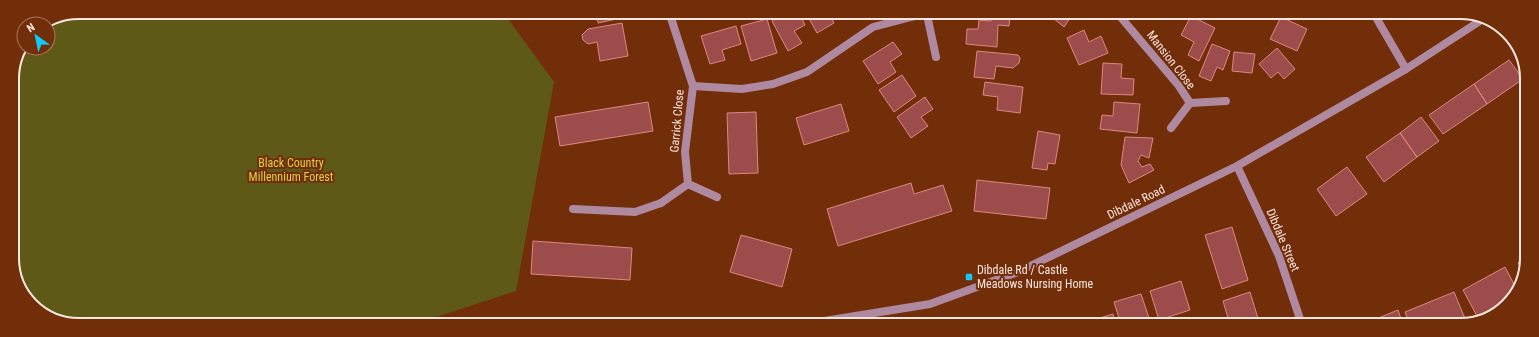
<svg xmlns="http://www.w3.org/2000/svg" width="1539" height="337" viewBox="0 0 1539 337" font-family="'Roboto Condensed',sans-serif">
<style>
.green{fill:#5f5917}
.building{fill:#9c4c4a;stroke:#de8783}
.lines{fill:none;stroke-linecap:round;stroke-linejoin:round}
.service{stroke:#af899f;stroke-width:8}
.minor{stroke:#af899f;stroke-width:8}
.tertiary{stroke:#af899f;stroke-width:8}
.poi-dot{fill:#0fcafa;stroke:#722d09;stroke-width:1.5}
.labels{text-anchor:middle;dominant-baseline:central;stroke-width:4;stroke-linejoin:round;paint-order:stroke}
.street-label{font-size:12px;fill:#f9e7e0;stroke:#722d09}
.park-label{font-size:12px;fill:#dfd14a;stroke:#722d09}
.poi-label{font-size:12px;fill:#f9e7e0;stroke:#722d09;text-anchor:start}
.rim{fill:none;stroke:#f9e7e0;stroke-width:2}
</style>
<rect width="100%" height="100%" fill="#722d09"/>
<path class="green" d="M506 16 554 82 516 291 415 324H66L32 306 13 271 12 75 24 48H48V24H43L53 17Z"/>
<path class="building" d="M1048 14H1073L1064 27Z
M620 15 621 18 598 23 597 16Z
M782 15H800L805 25 794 31 802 43 788 51 772 21Z
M807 15H830L834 23 817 33Z
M991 15H1010L1009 26 998 25 997 47 966 44 967 29H978L979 20 991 21Z
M1191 16 1215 28 1199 61 1188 55 1194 42 1181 35Z
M1281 17 1307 29 1297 51 1270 39Z
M767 19 777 53 751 61 741 26Z
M622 23 628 56 600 61 597 42 588 44 583 40 582 35 588 29Z
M736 26 741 44 722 50 725 60 710 64 701 36Z
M1084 30 1089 42 1101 36 1108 53 1079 65 1067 38Z
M893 42 902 54 890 62 896 72 878 84 863 61Z
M1212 44 1230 51 1223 70 1217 67 1211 81 1199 76Z
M1277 48 1295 69 1284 79 1278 72 1271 78 1259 64Z
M977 51 1018 55 1020 58 1019 63 1013 68 996 66 994 79 974 77Z
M1234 52 1255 54 1252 73 1232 71Z
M1509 60 1523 79 1487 104 1474 84Z
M1103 63 1122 64 1121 78 1134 79 1133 95 1101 94Z
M902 75 916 96 894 112 879 90Z
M985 82 1023 87 1020 113 997 110 998 97 983 95Z
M1474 84 1487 104 1443 134 1429 115Z
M925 97 933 109 921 117 928 126 911 138 897 117Z
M648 102 653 131 560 146 555 117Z
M1114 102 1140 104 1137 133 1100 129 1102 115 1113 116Z
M841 104 849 131 804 145 796 118Z
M756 112 758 173 729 174 727 113Z
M1421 117 1439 141 1417 157 1400 133Z
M1038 131 1060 135 1055 164 1048 163 1047 170 1032 168Z
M1400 133 1417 157 1384 182 1366 157Z
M1125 137 1153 138 1149 158 1141 155 1138 161 1142 167 1150 164 1154 170 1129 183 1121 165Z
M1347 167 1367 194 1336 216 1317 189Z
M977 180 1050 188 1046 219 974 211Z
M911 183 914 194 943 185 952 211 838 246 827 209Z
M1232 227 1248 280 1222 289 1205 235Z
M741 235 792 249 782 287 730 272Z
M533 241 632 248 630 280 531 274Z
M1526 257V271L1525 272 1518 263Z
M1505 267 1516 288 1508 302 1478 318 1463 290Z
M1181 281 1190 310 1159 320 1150 291Z
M1250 292 1260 325H1230L1223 301Z
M1454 292 1466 321 1457 325H1410L1405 312Z
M1141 294 1150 321 1137 325H1121L1114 302Z
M1398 310 1403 325H1361Z
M1113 314 1116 325H1083V323Z"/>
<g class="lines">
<path class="service" d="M573 209 635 212 661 203"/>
<path class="minor" d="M1118 14 1179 86 1190 103
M1374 14 1406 69
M670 15 693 86 685 152 688 184
M927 15 936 57
M693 86 742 89 773 84 807 72 873 27 919 15
M1171 128 1190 103 1226 101
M661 203 688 184 717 197"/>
<path class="tertiary" d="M1237 166 1279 256 1302 325
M526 324 541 321 631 324
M768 324 818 322 930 304 1018 272 1237 166 1406 69 1483 19"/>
</g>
<rect class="poi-dot" x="965" y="273" width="8" height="8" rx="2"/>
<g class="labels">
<g class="street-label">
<text transform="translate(1171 60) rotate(52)">Mansion Close</text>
<text transform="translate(677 121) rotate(-85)">Garrick Close</text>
<text transform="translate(1136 202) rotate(-26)">Dibdale Road</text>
<text transform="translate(1283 240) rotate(67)">Dibdale Street</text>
</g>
<g class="park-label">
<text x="291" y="163">Black Country<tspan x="291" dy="14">Millennium Forest</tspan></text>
</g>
<g class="poi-label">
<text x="977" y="270">Dibdale Rd / Castle<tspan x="977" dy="14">Meadows Nursing Home</tspan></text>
</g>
</g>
<path d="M0 0H1539V337H0ZM79 19H1460A60 60 0 0 1 1520 79V258A60 60 0 0 1 1460 318H79A60 60 0 0 1 19 258V79A60 60 0 0 1 79 19Z" fill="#722d09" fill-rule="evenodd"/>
<path class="rim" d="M79 19H1460A60 60 0 0 1 1520 79V258A60 60 0 0 1 1460 318H79A60 60 0 0 1 19 258V79A60 60 0 0 1 79 19Z"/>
<g transform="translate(36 36) rotate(327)"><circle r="19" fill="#722d09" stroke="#a8775f"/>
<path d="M0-3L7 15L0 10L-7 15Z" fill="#0fcafa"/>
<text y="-6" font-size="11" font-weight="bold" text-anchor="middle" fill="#f9e7e0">N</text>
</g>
</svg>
